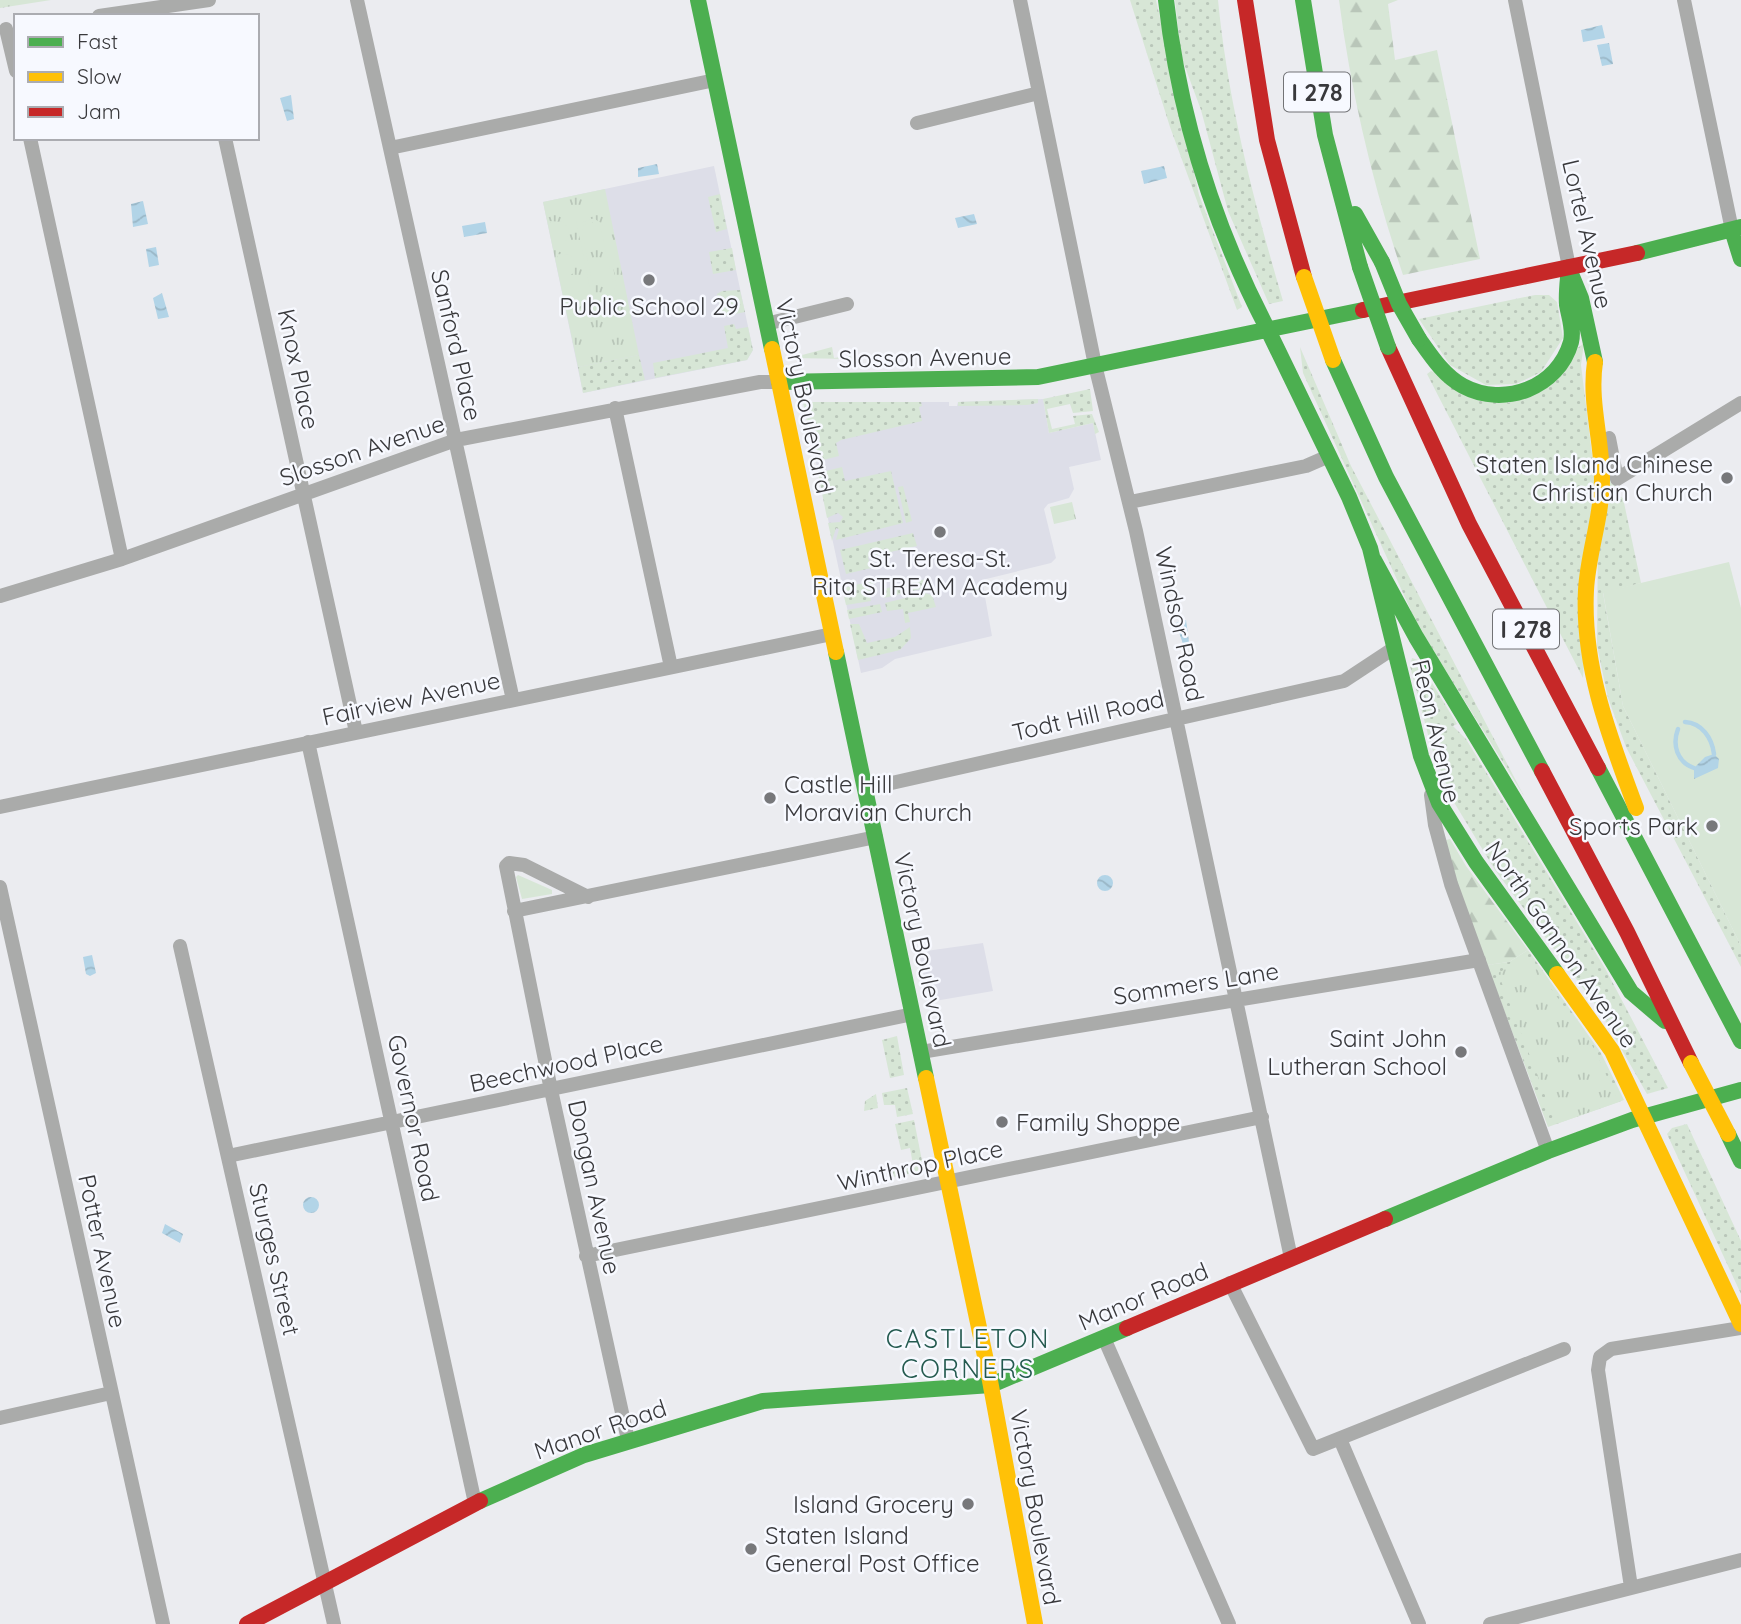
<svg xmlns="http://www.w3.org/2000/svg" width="1741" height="1624" viewBox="0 0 1741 1624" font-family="Quicksand,sans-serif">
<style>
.built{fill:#dddee8}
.grass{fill:url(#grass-dots)}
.forest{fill:url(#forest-firs)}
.park{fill:url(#park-tufts)}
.garden{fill:#d7e6d6;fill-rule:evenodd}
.water{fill:url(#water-waves)}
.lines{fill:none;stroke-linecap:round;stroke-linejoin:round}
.stream{stroke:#b2d4e7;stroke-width:4.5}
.street{stroke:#aaabaa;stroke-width:14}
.fast{stroke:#4caf50;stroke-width:16}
.slow{stroke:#ffc107;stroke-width:16}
.jam{stroke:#c62828;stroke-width:16}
.fast-bridge{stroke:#4caf50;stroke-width:16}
.slow-bridge{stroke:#ffc107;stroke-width:16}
.poi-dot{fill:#77787b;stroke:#f7f9ff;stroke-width:2.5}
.labels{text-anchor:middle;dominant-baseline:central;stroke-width:5;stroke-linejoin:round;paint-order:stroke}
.shield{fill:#f7f9ff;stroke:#727376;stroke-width:2}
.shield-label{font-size:23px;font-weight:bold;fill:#39393c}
.street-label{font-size:24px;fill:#39393c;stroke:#f7f9ff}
.poi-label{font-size:24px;fill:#39393c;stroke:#f7f9ff;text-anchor:end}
.neighbourhood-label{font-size:26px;letter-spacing:2px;fill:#245a4f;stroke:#f7f9ff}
</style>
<defs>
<pattern id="grass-dots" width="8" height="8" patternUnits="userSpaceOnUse" patternTransform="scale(1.75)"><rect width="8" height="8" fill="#d7e6d6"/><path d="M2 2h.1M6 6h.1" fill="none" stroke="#b9c6b9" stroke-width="1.8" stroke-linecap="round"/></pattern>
<pattern id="forest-firs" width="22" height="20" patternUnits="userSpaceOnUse" patternTransform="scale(1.75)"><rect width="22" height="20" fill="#d7e6d6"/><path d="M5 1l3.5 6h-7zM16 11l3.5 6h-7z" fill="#b9c6b9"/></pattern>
<pattern id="park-tufts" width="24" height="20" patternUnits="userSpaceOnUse" patternTransform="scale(1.75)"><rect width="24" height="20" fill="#d7e6d6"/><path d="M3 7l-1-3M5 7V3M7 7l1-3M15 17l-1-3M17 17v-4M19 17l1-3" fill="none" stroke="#b9c6b9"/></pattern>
<pattern id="water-waves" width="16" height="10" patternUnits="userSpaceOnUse" patternTransform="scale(1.75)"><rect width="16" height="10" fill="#b2d4e7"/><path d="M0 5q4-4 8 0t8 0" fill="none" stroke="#9ab7c7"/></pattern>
</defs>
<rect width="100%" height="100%" fill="#ebecf0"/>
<path class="built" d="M714 166 753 350 747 360 583 393 543 202Z
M1043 399 1049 433 1093 423 1101 460 1069 467 1074 489 1069 498 1048 504 1044 509 1056 558 1051 563 982 580 992 636 895 659 882 668 861 673 803 402H949V406H957L958 402Z
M983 943 993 991 929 1002 919 952Z"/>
<path class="grass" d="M1130 0H1156L1199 195 1242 307 1237 310 1170 127Z
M1175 0H1218C1228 103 1254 202 1283 301L1269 304 1228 211 1201 110 1181 56Z
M720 194 727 229 716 232 708 197Z
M732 248 736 270 713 274 709 252Z
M740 290 745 312 722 317 717 294 722 291Z
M1535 295H1549L1557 302 1563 338 1541 372 1516 384 1486 385 1450 365 1419 319Z
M734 324 736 329 748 327 753 350 747 360 655 378 653 363 728 348 724 326Z
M1584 343 1581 365 1596 486 1583 678 1427 374 1431 371 1509 403Z
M832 347 834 358 850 356 853 359 791 358Z
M1300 347 1351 466 1524 796 1418 626 1303 373Z
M639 355 645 380 583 393 578 367Z
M1090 389 1093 411 1073 413 1070 404 1047 409 1052 429 1075 424 1073 416 1092 414 1099 432 1095 434 1093 423 1049 433 1043 399Z
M1038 399V403L1027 405 958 406V402Z
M803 402H921L922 406 919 407 922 421 841 440 836 443 839 456 815 462Z
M1599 402 1617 495 1623 498 1641 583 1603 593 1623 706 1741 946V967L1626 747 1608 698 1597 646Z
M842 467 845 481 891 471 903 523 836 540 839 529 836 528 832 541 828 523 840 522 843 517 838 513 827 518 818 473Z
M903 486 912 521 906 523 898 487Z
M913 533 917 546 868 557 871 568 846 574 840 550Z
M926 579 928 587 884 598 883 589Z
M873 581 876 593 870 595 871 601 846 605 842 588Z
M925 593 932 595 936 607 908 613 910 622 905 623 903 609 887 611 885 603Z
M880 604 882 612 849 619 847 610Z
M850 624H859L867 643 895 637 910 627 911 638 900 650 858 660Z
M1412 658 1418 660 1457 724 1453 726 1466 739 1606 970 1668 1088 1647 1094 1598 1008 1495 870 1452 799 1431 746 1410 666Z
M1528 950 1601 1053 1624 1100 1548 1127 1487 965 1509 962Z
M897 1036 904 1075 890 1078 882 1040Z
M907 1088 913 1114 897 1117 895 1105H884L882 1093Z
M876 1094 878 1108 864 1111 865 1101Z
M914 1120 924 1171 888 1178 886 1171 913 1165 910 1148 901 1150 895 1124Z
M1687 1124 1741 1241V1294L1667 1134 1672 1128Z"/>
<path class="forest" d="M1339 0H1398L1388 4 1395 60 1437 50 1480 259 1403 275C1373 185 1351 94 1339 0Z
M1450 839 1466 866 1528 950 1509 962 1487 965 1453 873 1446 840Z"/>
<path class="park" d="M0 0H51L0 8Z
M605 189 639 355 578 367 543 202Z
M1072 502 1076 519 1054 524 1050 507Z
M1528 957 1592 1045 1619 1102 1556 1124 1498 973Z"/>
<path class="garden" d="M594 218 605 227 620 302 613 313H600V317L596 318 576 220 580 219 581 223ZM592 222 601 230 616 297V304L609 310 597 304 582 233 584 225Z
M550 221 563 222 569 229 567 240 555 246Z
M557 254 570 255 575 262 574 273 562 279Z
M564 287 576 288 582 295 581 306 569 312Z
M1729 562 1741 608V946L1623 706 1603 592Z
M518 875 552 890V894L522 899 516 877Z"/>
<path class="water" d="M1602 25 1605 38 1583 42 1581 30Z
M1609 43 1613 64 1602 66 1597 45Z
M291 95 294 119 287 121 280 98Z
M657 164 659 174 638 177V168Z
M1164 166 1167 178 1144 184 1141 171Z
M143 201 148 224 133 227 131 204Z
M974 214 977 224 958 228 955 218Z
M485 222 487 233 464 237 462 226Z
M156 247 159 265 149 267 146 249Z
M162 293 169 317 158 319 153 298Z
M1186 620 1189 642 1183 644 1176 623Z
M1714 754 1719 759 1718 768 1694 779V768L1705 757Z
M1097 883a8 8 0 1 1 16 0a8 8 0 1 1-16 0Z
M92 955 96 973 90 976 86 974 83 957Z
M303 1205a8 8 0 1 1 16 0a8 8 0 1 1-16 0Z
M165 1224 183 1234 180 1243 162 1233Z"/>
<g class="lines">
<path class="stream" d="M1685 722C1702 723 1712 738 1714 754
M1678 729C1672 745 1677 762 1694 768"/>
<path class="street" d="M357 0 513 700
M1020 0 1095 365 1136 531 1291 1258
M1515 0 1569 267
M1684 0 1732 230
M99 16 209 0
M6 29 16 71
M917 123 1039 93
M30 138 122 559
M225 138 356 732
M390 148 715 80
M766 324 847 304
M615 408 671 667
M1609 438 1617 479 1741 403
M1130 502 1306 466 1329 456
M0 596 122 559 456 440 760 382H779
M308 742 475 1503
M865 789 1344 681 1394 648
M1431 795 1435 825 1451 884 1548 1151
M0 807 832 634
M0 887 163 1624
M588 897 524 865 509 863 506 866 551 1090 628 1440
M514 911 876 837
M180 946 334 1624
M921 1052 1479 960
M228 1156 913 1014
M586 1256 1262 1117
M1230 1283 1313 1449 1564 1349
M1104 1338 1229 1624
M0 1418 111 1393
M1340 1439 1419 1624
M1631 1587 1598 1370 1600 1357 1611 1349 1741 1328
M1490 1624 1741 1560"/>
<path class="fast" d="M698 0 772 349
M1166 0C1179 116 1213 224 1267 328
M1303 0 1325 135 1360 267
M1355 214 1382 262
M1732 230 1741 259
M1637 253 1741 227
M1569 269 1581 298 1595 362
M1267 328 1349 497 1370 548 1421 756 1439 803 1476 862 1557 974
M1419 339C1431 356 1444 376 1463 386 1504 408 1558 388 1571 342 1574 329 1569 317 1567 305 1566 292 1568 280 1569 267
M1333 360 1386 477 1542 771
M779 382 1038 377 1363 310
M1374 560 1416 637 1631 992 1665 1021
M836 652 926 1078
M1598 768 1741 1041
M1728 1134 1741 1161
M1385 1219 1548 1151 1632 1120 1741 1090
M480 1501 584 1455 763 1401 991 1385 1127 1328"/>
<path class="slow" d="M772 349 836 652
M1595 362C1589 402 1602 439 1602 479 1602 517 1588 553 1586 590 1582 667 1610 738 1636 808
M1557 974 1612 1051 1741 1324
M926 1078 988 1370 1035 1624"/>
<path class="jam" d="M1245 0 1267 140 1304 277
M1363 310 1637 253
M1388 347 1469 524 1598 768
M1542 771 1627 932 1691 1063
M1127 1328 1385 1219
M247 1624 480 1501"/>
<path class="fast-bridge" d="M1382 262 1399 304 1419 339
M1360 267 1388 347"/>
<path class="slow-bridge" d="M1304 277 1333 360
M1691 1063 1728 1134"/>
</g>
<g class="poi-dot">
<circle cx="649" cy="280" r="7"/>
<circle cx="1727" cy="478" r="7"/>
<circle cx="940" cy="532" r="7"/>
<circle cx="770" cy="798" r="7"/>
<circle cx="1712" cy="826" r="7"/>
<circle cx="1461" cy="1052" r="7"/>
<circle cx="1002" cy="1122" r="7"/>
<circle cx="968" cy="1504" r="7"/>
<circle cx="751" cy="1549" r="7"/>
</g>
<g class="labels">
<g class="shield">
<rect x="1284" y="72.5" width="66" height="39" rx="5"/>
<rect x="1493" y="609.5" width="66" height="39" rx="5"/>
</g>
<g class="shield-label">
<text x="1317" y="92">I 278</text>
<text x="1526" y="629">I 278</text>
</g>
<g class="street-label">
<text transform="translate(1588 234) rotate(77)">Lortel Avenue</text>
<text transform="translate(457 345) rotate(77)">Sanford Place</text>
<text transform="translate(925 357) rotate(-1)">Slosson Avenue</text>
<text transform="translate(299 369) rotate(78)">Knox Place</text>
<text transform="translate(805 396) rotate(78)">Victory Boulevard</text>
<text transform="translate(362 450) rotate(-19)">Slosson Avenue</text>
<text transform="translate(1180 624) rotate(78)">Windsor Road</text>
<text transform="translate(411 698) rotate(-12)">Fairview Avenue</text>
<text transform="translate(1088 715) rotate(-13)">Todt Hill Road</text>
<text transform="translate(1437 731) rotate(77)">Reon Avenue</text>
<text transform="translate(1562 944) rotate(55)">North Gannon Avenue</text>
<text transform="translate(923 950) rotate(78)">Victory Boulevard</text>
<text transform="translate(1196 983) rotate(-9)">Sommers Lane</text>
<text transform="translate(566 1063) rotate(-12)">Beechwood Place</text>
<text transform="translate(414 1118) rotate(78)">Governor Road</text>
<text transform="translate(920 1165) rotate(-12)">Winthrop Place</text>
<text transform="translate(595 1187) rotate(78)">Dongan Avenue</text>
<text transform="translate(103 1251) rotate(78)">Potter Avenue</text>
<text transform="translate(275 1259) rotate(77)">Sturges Street</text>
<text transform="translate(1143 1296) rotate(-23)">Manor Road</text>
<text transform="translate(600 1429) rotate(-19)">Manor Road</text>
<text transform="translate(1036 1507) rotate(80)">Victory Boulevard</text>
</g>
<g class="poi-label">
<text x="649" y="306" text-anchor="middle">Public School 29</text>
<text x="1713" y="464">Staten Island Chinese<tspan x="1713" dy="28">Christian Church</tspan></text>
<text x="940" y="558" text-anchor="middle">St. Teresa-St.<tspan x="940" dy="28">Rita STREAM Academy</tspan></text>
<text x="784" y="784" text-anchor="start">Castle Hill<tspan x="784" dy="28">Moravian Church</tspan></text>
<text x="1698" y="826">Sports Park</text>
<text x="1447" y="1038">Saint John<tspan x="1447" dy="28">Lutheran School</tspan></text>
<text x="1016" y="1122" text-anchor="start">Family Shoppe</text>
<text x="954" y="1504">Island Grocery</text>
<text x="765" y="1535" text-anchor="start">Staten Island<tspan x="765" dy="28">General Post Office</tspan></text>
</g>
<g class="neighbourhood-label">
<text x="968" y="1338">CASTLETON<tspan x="968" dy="30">CORNERS</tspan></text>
</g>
</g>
<rect x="14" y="14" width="245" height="126" fill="#f7f9ff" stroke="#abacb1" stroke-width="2"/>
<rect x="28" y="37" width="35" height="10" fill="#4caf50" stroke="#abacb1" stroke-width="2"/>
<text x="77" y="49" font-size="21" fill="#39393c">Fast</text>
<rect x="28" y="72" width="35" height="10" fill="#ffc107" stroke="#abacb1" stroke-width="2"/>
<text x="77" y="84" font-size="21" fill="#39393c">Slow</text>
<rect x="28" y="107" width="35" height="10" fill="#c62828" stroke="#abacb1" stroke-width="2"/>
<text x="77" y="119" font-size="21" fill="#39393c">Jam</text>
</svg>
